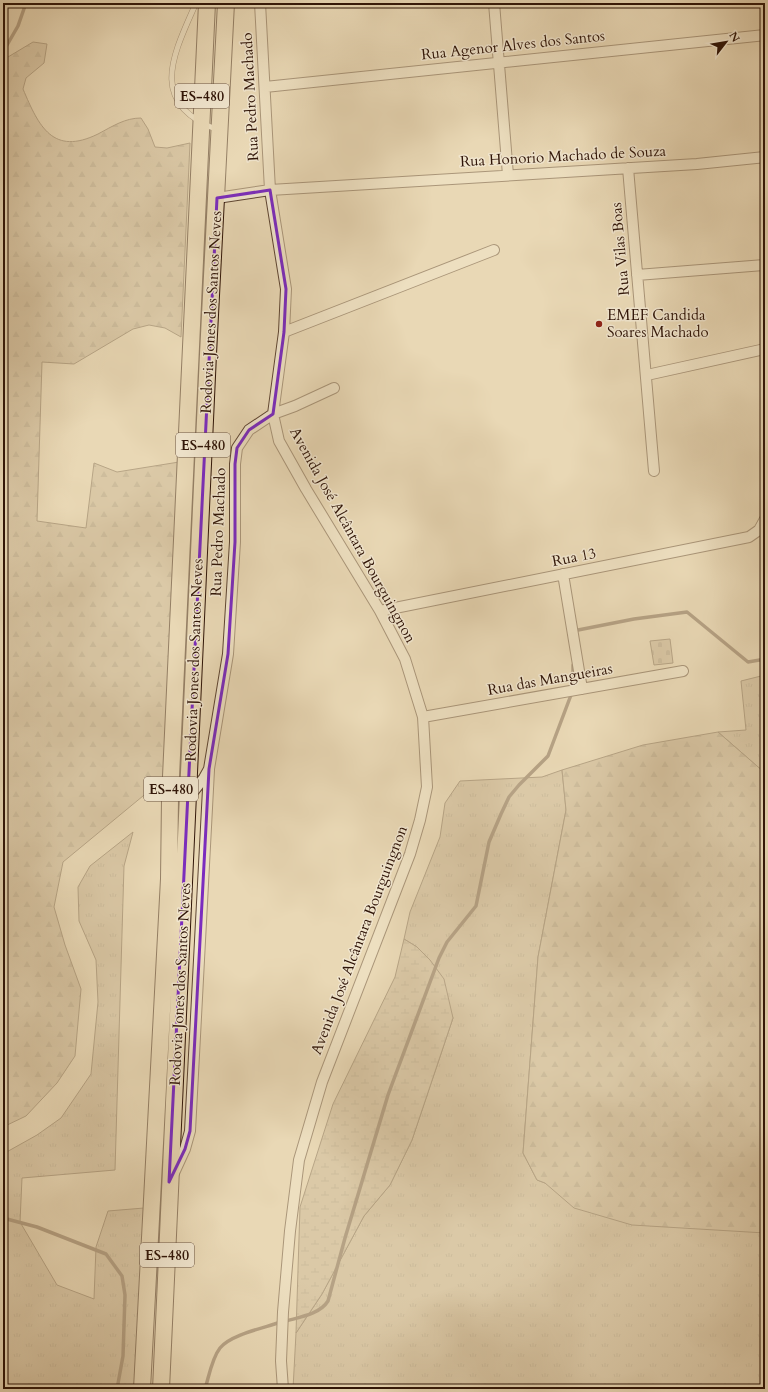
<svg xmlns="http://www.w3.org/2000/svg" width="768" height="1392" viewBox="0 0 768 1392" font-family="Cardo,serif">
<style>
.grass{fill:url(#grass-tufts);stroke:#7c664f}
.forest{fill:url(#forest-firs);stroke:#7c664f}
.wetland{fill:url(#wetland-marsh);stroke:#7c664f}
.cemetery{fill:url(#cemetery-stones);stroke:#7c664f}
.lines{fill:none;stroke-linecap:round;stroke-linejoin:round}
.stream{stroke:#79614c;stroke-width:3.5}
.service-casing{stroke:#5e4532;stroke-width:6}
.minor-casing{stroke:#5e4532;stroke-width:12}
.primary-casing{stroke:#2f1407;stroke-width:18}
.service{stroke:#f1e6cf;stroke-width:5}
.minor{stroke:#f1e6cf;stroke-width:10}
.primary{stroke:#e9d8b5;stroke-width:16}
.marked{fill:none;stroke:#7b2cbf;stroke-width:3;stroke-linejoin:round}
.poi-dot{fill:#8f2418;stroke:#f1e6cf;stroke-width:1.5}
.labels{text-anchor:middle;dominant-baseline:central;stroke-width:3;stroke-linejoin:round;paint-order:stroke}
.shield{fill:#f1e6cf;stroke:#695343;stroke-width:1}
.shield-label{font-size:14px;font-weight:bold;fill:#2f1407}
.street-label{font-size:15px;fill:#2f1407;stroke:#f1e6cf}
.poi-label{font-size:15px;fill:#2f1407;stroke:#f1e6cf;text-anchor:start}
</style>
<defs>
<pattern id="grass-tufts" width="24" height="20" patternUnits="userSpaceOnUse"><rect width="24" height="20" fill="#c9b797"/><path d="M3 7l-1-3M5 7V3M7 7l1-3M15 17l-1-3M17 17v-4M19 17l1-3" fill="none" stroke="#ad9c81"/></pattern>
<pattern id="forest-firs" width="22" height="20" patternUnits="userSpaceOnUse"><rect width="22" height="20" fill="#c9b797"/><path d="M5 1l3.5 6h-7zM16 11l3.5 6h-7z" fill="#ad9c81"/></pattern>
<pattern id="wetland-marsh" width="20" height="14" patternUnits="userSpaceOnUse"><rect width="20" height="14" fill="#c9b797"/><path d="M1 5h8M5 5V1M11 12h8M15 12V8" fill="none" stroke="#ad9c81"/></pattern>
<pattern id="cemetery-stones" width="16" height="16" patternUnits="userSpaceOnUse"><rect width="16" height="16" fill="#c9b797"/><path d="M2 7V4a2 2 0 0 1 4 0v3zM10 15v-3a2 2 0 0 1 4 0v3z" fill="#ad9c81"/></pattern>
</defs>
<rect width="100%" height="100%" fill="#e9d8b5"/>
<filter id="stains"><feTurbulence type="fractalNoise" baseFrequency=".005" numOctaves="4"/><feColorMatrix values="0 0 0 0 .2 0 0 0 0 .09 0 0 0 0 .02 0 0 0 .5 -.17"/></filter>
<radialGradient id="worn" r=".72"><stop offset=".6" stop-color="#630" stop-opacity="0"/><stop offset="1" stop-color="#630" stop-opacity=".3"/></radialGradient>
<path class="grass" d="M765 675V773L718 732 746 730 741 681Z
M562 770 566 810 538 957 523 1153 537 1180 545 1183 765 1233V1389H293L296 1333 322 1294 364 1216 390 1185 412 1140 453 1018 430 960 417 947 404 939 410 912 440 837 445 803 460 781 542 777Z
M133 832 124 866 115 1170 22 1178 20 1222 57 1285 94 1299 96 1247 108 1211 144 1208 134 1389H3V1154L37 1135 61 1118 91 1074 98 1002 96 960 79 921 78 887 90 866Z"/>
<path class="forest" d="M33 42 47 44 44 63 26 78 23 89C39 127 53 156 98 134 113 126 125 118 141 118L148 129 155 147 167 148 190 143 181 337 165 328 149 325 133 329 74 364 42 362 37 521 86 528 94 463 117 472 179 462 166 777 63 862 54 907 65 945 81 989 75 1056 57 1083 26 1116 3 1127V60Z
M718 732 765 773V1233L632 1225 574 1208 545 1183 537 1180 523 1153 538 957 566 810 562 770 643 745Z"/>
<path class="wetland" d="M404 939 417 947 430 960 444 979 453 1018 412 1140 390 1185 364 1216 322 1294 296 1333 300 1207 333 1104 395 977Z"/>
<path class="cemetery" d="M670 639 673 663 654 665 650 641Z"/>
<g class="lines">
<path class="stream" d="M3 52 18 26 26 3
M573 631 634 619 687 612 748 662 765 659
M573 685V665
M3 1218 37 1227 106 1254 122 1276 125 1295 123 1356 117 1389
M286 1321C300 1317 320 1314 328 1301L345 1238 388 1095 439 958 447 942 476 906 489 842 501 814 509 797 519 785 548 756 571 695
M205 1389C209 1376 212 1358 220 1348 230 1335 263 1328 278 1323"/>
<defs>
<path id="service" d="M196 3C173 55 147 104 218 130"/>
<path id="minor" d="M260 3 270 190 286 289 284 332 273 414 279 441 306 489 380 611 405 659 423 717 427 787 420 820 410 854 322 1082 299 1160 290 1231 283 1312 281 1361 283 1389
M494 3 508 175
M265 87 765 35
M628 168 654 471
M217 198 270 190 697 164 765 157
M637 275 765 265
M284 332 494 250
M647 375 765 349
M563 574 582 689
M380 611 749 537 759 530 765 519
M423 717 683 671
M189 797 204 778 209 769 228 654 235 542V464L237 448 249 430 273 414 295 406 334 388
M174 1173 185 1149 190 1131 209 770"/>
<path id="primary" d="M142 1389 169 879 170 798 207 3
M161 1389 208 354 226 3"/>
</defs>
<use href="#service" class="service-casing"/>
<use href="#minor" class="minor-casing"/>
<use href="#primary" class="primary-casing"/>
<use href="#service" class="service"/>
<use href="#minor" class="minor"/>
<use href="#primary" class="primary"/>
</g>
<path d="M0 0H768V1392H0ZM270 190 286 289 284 332 273 414 249 430 237 448 235 464V542L228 654 209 769 190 1131 185 1149 169 1182 217 198Z" fill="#e9d8b5" fill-opacity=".55" fill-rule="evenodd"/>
<path class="marked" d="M270 190 286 289 284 332 273 414 249 430 237 448 235 464V542L228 654 209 769 190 1131 185 1149 169 1182 217 198Z"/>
<circle class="poi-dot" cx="599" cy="324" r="4"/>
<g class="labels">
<g class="shield">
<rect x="175" y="84" width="54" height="24" rx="3"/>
<rect x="176" y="433" width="54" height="24" rx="3"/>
<rect x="144" y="777" width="54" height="24" rx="3"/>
<rect x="140" y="1243" width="54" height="24" rx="3"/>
</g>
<g class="shield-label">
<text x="202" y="96">ES-480</text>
<text x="203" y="445">ES-480</text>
<text x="171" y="789">ES-480</text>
<text x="167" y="1255">ES-480</text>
</g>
<g class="street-label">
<text transform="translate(513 45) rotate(-6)">Rua Agenor Alves dos Santos</text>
<text transform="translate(250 97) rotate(-93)">Rua Pedro Machado</text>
<text transform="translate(563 156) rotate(-3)">Rua Honorio Machado de Souza</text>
<text transform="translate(620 249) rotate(-95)">Rua Vilas Boas</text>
<text transform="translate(211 312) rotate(-87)">Rodovia Jones dos Santos Neves</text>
<text transform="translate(218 532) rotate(-88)">Rua Pedro Machado</text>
<text transform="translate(353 535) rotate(61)">Avenida José Alcântara Bourguingnon</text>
<text transform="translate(574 557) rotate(-11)">Rua 13</text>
<text transform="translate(194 660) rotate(-88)">Rodovia Jones dos Santos Neves</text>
<text transform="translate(550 679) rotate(-10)">Rua das Mangueiras</text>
<text transform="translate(359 940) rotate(-69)">Avenida José Alcântara Bourguingnon</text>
<text transform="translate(180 984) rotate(-87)">Rodovia Jones dos Santos Neves</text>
</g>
<g class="poi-label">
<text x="607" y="315">EMEF Candida<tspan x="607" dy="17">Soares Machado</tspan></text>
</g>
</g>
<rect width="768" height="1392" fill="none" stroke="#e9d8b5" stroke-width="16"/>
<rect x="4" y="4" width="760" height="1384" fill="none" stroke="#2f1407" stroke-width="2"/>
<rect x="8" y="8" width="752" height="1376" fill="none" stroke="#2f1407"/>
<g transform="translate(726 42) rotate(59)" stroke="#f1e6cf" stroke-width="3" paint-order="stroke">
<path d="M0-3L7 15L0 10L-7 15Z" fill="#2f1407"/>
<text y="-6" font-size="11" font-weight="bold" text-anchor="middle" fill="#2f1407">N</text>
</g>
<rect width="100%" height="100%" filter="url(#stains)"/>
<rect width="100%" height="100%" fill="url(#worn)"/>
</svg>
